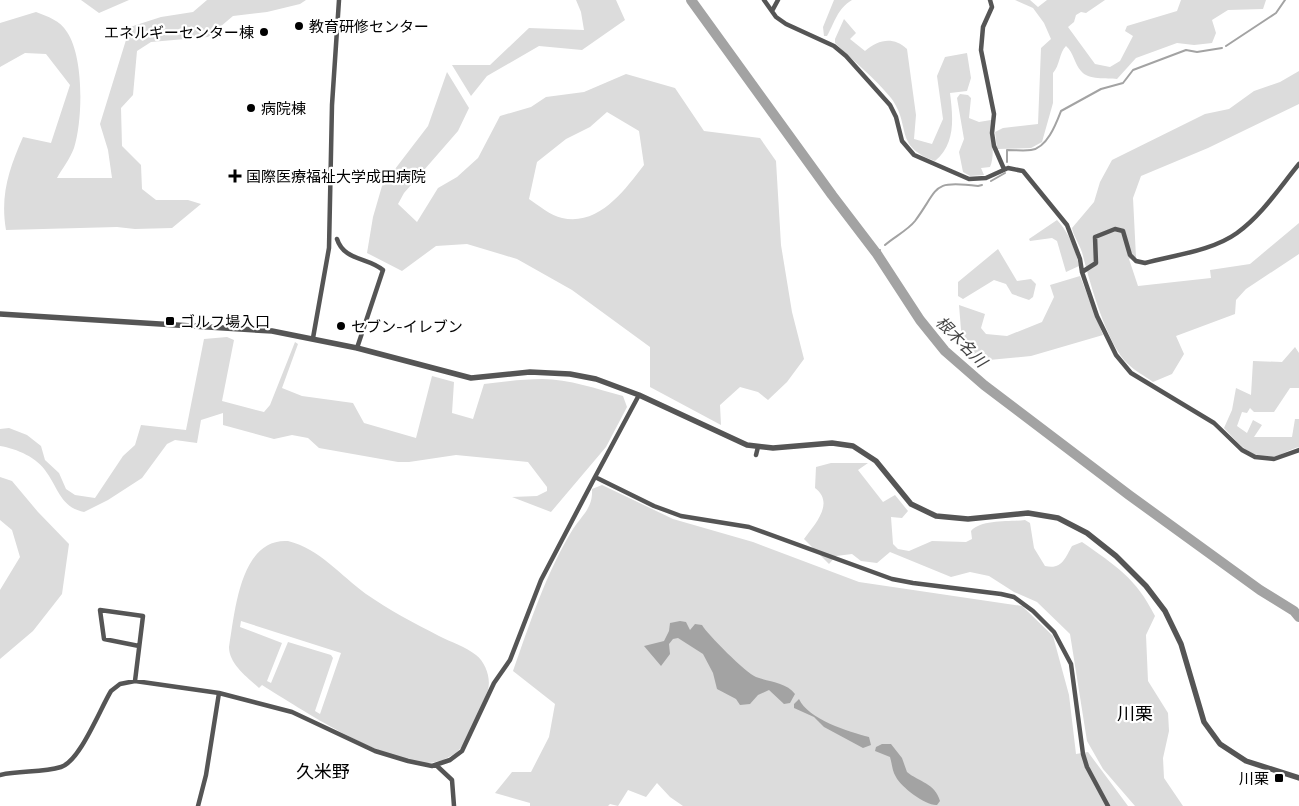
<svg xmlns="http://www.w3.org/2000/svg" width="1299" height="806" viewBox="0 0 1299 806" font-family="'Exo 2','Noto Sans JP',sans-serif">
<style>
.green{fill:#dcdcdc;fill-rule:evenodd}
.water{fill:#a3a3a3}
.lines{fill:none;stroke-linecap:round;stroke-linejoin:round}
.stream{stroke:#a3a3a3;stroke-width:2}
.river{stroke:#a3a3a3;stroke-width:10}
.minor{stroke:#555;stroke-width:4.5}
.tertiary{stroke:#555;stroke-width:5.5}
.poi-dot{fill:#000;stroke:#fff;stroke-width:2}
.labels{text-anchor:middle;dominant-baseline:central;stroke-width:4.5;stroke-linejoin:round;paint-order:stroke}
.poi-label{font-size:15px;fill:#000;stroke:#fff;text-anchor:start}
.water-label{font-size:16px;font-style:italic;fill:#444;stroke:#fff}
.quarter-label{font-size:18px;fill:#000;stroke:#fff}
</style>
<rect width="100%" height="100%" fill="#fff"/>
<path class="green" d="M81 0H129L99 13Z
M207 0H306L300 4 267 12 233 16 208 37 151 42 137 51 133 95 121 108 122 146 141 165 142 189 156 200H188L201 204 172 228 135 229 117 227 6 230C0 195 9 169 23 137L51 143 70 85 46 54 25 53 0 67V23L36 12C48 17 60 20 67 32 84 57 83 120 74 148 70 159 62 169 57 178H112L108 150 100 124 130 27 161 17 193 12Z
M576 0H616L625 20 582 50 539 46 487 76 471 96 452 65H490L529 28 584 30 581 12Z
M834 0H852C837 9 835 22 827 36H824L823 27Z
M1015 0H1030L1038 7 1047 0H1105L1086 13 1081 12 1076 15 1074 22 1068 27 1095 64 1110 67 1120 61 1133 36 1125 31 1127 26 1177 11 1181 0H1266L1263 9 1228 10 1212 20 1216 33 1212 43 1194 45 1177 43 1136 58 1117 79C1107 78 1088 80 1081 71 1074 63 1074 53 1066 46 1059 53 1060 65 1053 73V103L1042 142 1031 148 997 149 995 132 1003 128 1038 124 1041 48 1051 39 1044 23 1033 8Z
M844 19 856 33 850 39 865 51C878 40 893 36 907 49L916 115 914 139 932 144 943 119 937 76 945 57 967 53 971 78 967 91 950 93C953 117 956 144 935 161 893 146 912 126 891 98 875 78 853 61 835 43V39Z
M1299 71V104L1208 148 1141 176 1133 198 1136 257 1129 259 1138 286 1211 278 1210 270 1250 264 1299 223V254L1246 289 1236 300 1235 314 1176 336 1184 354 1172 374 1153 382C1145 376 1135 371 1128 364 1107 345 1090 283 1083 256 1081 246 1074 238 1072 228L1094 202 1100 182 1112 160 1205 114 1229 109 1254 91 1280 82Z
M447 72 469 108 458 131 404 193 398 204 417 222 438 188 457 177 478 158 500 116 531 107 546 97 584 92 626 74 675 88 704 131 760 138 776 161 781 245 792 312 804 359 787 382 768 400 758 392 740 387 720 405 721 425 650 387V347L572 290 517 259 467 244 436 246 402 271 367 253 373 217 382 186 428 126ZM607 112 639 131 644 165C624 191 599 226 562 218 551 216 538 205 529 199L537 162 566 139 590 127Z
M960 94 968 95 971 98 969 118 979 122 991 120C990 136 996 153 990 167L981 168 984 175 970 176 963 172 959 152 964 139 957 98Z
M1057 220C1068 231 1076 251 1079 266L1066 272 1057 241 1052 238 1030 241 1029 239Z
M998 249 1017 281 1031 279 1036 284 1033 297 1029 300 1012 294 1006 284 994 280 963 299 958 296V282Z
M1080 276 1103 335 1031 356 989 360 967 353 962 342 959 305 985 314 981 328 986 334 1007 336 1042 322 1054 297 1050 285Z
M227 337 234 340 222 401 264 412 270 405 295 342 298 344 282 388 302 396 353 403 364 423 416 438 432 376 454 382 452 413 473 419 484 384C503 382 522 379 542 379 569 379 597 389 623 396L627 407 606 447 551 512 512 497 537 496 547 491V487L528 462 456 455 409 462H398L319 448 308 438 292 435 274 439 223 425V413L201 420 197 443 175 440 167 444 142 478 108 500 84 512C61 507 59 490 47 473 37 457 17 449 0 446V429L9 428 27 435 41 446 45 460 59 473 66 489 75 495 95 498 123 456 135 445 141 425 186 430 204 339Z
M1295 347 1299 353V388H1290L1274 412H1254L1250 408 1247 413 1242 412 1237 426 1247 433 1253 420 1262 425 1254 437H1292L1295 419H1299V447C1290 449 1282 455 1273 457 1251 461 1238 442 1224 428L1232 410 1236 388 1251 395 1253 361 1282 362Z
M831 463H868L858 470 883 502 895 495 908 511 902 518 891 517 893 544 898 549 909 551 932 541 966 542 972 539 971 531C982 519 1010 522 1025 520L1030 523 1034 548 1045 566C1062 570 1065 558 1072 546L1082 542C1116 566 1136 578 1155 616L1146 635 1148 681 1168 713 1169 731 1163 758 1164 778 1183 806H1135L1103 769 1087 741 1070 634 1037 602 1014 592 989 576 970 572 951 577 890 552 877 563 861 561 852 554 836 556 829 564 804 539C815 524 835 503 815 488L816 467Z
M0 477 12 481 38 512 69 544 62 594 33 631 0 659V590L20 557 12 530 0 520Z
M602 485 673 519 753 542 859 582 1022 606 1053 636 1069 695 1076 754 1088 752 1128 806H683L670 797 657 783 646 797 628 790 618 806 610 804 608 806H530V803L495 793 512 772H531L549 737 555 704 513 671C530 623 546 573 573 529 583 514 593 508 592 489Z
M288 541C320 549 340 575 366 594 389 610 414 623 439 636 451 642 466 647 476 655 486 663 491 678 488 690 483 702 467 744 458 751 450 758 438 763 427 763 380 761 302 710 262 685L259 688C247 677 229 664 229 647 235 612 240 538 288 541ZM241 621 341 653 320 714 315 711 333 658 331 655 288 642 271 683 267 681 282 643 240 627Z"/>
<path class="water" d="M680 621 686 622 690 630 695 624 702 625C707 634 746 673 756 677 769 682 786 682 795 694L790 703 784 704 769 690 758 695 750 704 740 705 736 699 717 689 713 673 703 654 678 638 673 639 669 644 670 654 661 666 644 646 664 641 669 631 670 623Z
M799 699C808 719 849 732 869 737L871 745 863 748 824 727 814 717 794 708V704Z
M882 744H891L902 758 907 772C919 782 935 783 940 801L937 805C926 806 901 787 896 777 892 771 892 763 890 757L875 751 876 747Z"/>
<g class="lines">
<path class="stream" d="M1226 46 1276 13 1285 0
M1007 162V150C1015 150 1024 151 1031 150 1047 148 1056 124 1061 111L1101 89 1123 83 1133 70 1186 50 1197 52 1222 48
M991 181 1005 173
M885 245C894 237 908 230 915 221 940 187 931 180 978 186L982 185
M877 254 880 250"/>
<path class="river" d="M691 0 832 195 877 254 920 320 945 351 984 385 1129 495 1260 590 1294 611 1299 617"/>
<path class="minor" d="M764 0 776 17 786 24 834 46 846 56 890 105 896 117 902 141 914 155 969 179 986 178 1008 168 1023 171 1067 225 1080 259 1082 272 1097 316 1116 355 1131 373 1214 423 1242 450 1255 457 1274 459 1299 450
M990 0 992 7 983 27 981 50 994 114 992 133 994 146 1004 169
M772 11 778 0
M337 239C344 261 368 257 383 270L357 348
M1082 272 1096 263 1095 237 1115 229 1123 231 1130 255 1136 261 1145 263C1174 255 1212 251 1237 233 1262 215 1280 187 1299 164
M313 338 329 248 332 105 339 0
M639 395 595 477 654 506 681 516 749 527 892 579 913 583 1001 594 1014 597 1033 611 1054 632 1071 664 1083 754 1087 767 1108 806
M756 455 758 447
M135 681 143 616 100 610 104 639 139 646
M436 765 452 780 454 806
M0 775C20 770 41 773 61 767 80 761 100 709 111 691L120 684 135 681 219 693 292 712 375 751 408 761 432 766 450 760 462 751 494 683 510 660 541 580 595 477
M198 806 206 775 219 693"/>
<path class="tertiary" d="M0 314 272 331 357 348 471 378 530 372 570 374 596 379 639 395 747 445 773 448 832 443 853 446 876 461 911 504 936 516 968 519 1028 513 1058 518 1087 533 1116 556 1146 586 1165 611 1181 644 1204 722 1220 744 1246 761 1299 778"/>
</g>
<g class="poi-dot">
<circle cx="299" cy="26" r="5"/>
<circle cx="264" cy="32" r="5"/>
<circle cx="251" cy="108" r="5"/>
<path d="M232.5 168.5h5v5h5v5h-5v5h-5v-5h-5v-5h5z"/>
<rect x="165" y="316" width="10" height="10" rx="2.5"/>
<circle cx="341" cy="326" r="5"/>
<rect x="1274" y="773" width="10" height="10" rx="2.5"/>
</g>
<g class="labels">
<g class="poi-label">
<text x="309" y="26">教育研修センター</text>
<text x="254" y="32" text-anchor="end">エネルギーセンター棟</text>
<text x="261" y="108">病院棟</text>
<text x="246" y="176">国際医療福祉大学成田病院</text>
<text x="180" y="321">ゴルフ場入口</text>
<text x="351" y="326">セブン-イレブン</text>
<text x="1269" y="778" text-anchor="end">川栗</text>
</g>
<g class="water-label">
<text transform="translate(962 341) rotate(45)">根木名川</text>
</g>
<g class="quarter-label">
<text x="1135" y="713">川栗</text>
<text x="323" y="771">久米野</text>
</g>
</g>
</svg>
